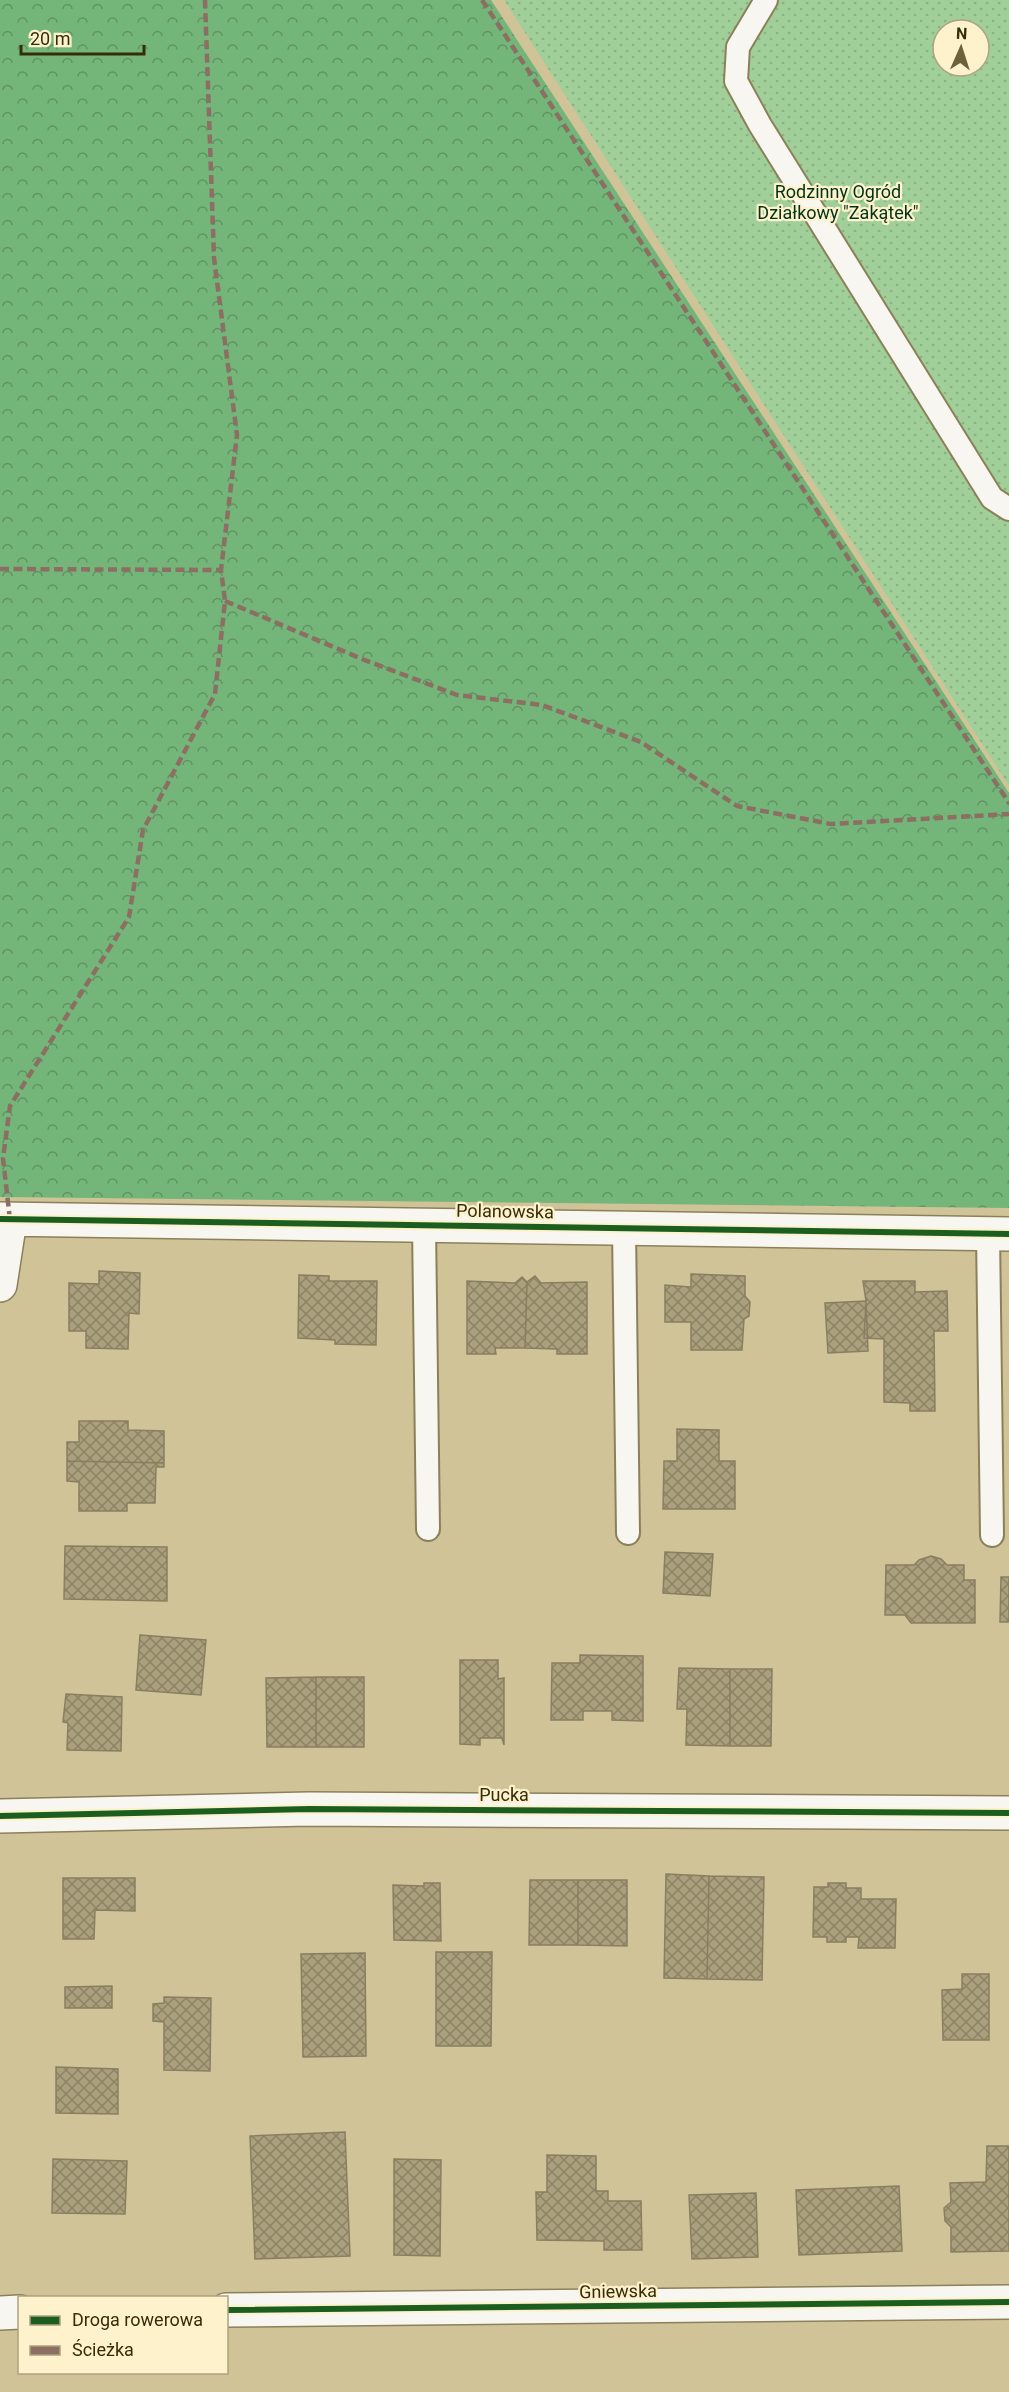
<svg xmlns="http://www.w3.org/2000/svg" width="1009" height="2392" viewBox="0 0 1009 2392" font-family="Roboto,sans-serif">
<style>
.forest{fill:url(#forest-crowns)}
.park{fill:url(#park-dots);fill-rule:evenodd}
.building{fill:url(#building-cross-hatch);stroke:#897f60;stroke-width:1.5}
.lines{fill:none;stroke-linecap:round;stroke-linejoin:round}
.lane-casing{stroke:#8b805a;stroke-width:26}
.street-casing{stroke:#8b805a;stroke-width:36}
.lane{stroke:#f8f6f0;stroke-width:22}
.street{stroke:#f8f6f0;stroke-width:33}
.quiet{stroke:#8d6e63;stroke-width:4.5;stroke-dasharray:9 4.5;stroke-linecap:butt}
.cycleway-casing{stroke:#fdf2cc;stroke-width:10}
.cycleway{stroke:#1b5e20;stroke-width:6}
.labels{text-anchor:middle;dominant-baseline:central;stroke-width:4.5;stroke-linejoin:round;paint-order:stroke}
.park-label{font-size:18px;fill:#003318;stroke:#fdf2cc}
.street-label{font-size:18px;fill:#362c0a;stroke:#fdf2cc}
</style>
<defs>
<pattern id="forest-crowns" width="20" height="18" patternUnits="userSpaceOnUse" patternTransform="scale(1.5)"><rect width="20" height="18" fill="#74b57a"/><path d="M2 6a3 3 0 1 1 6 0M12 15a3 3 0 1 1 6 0" fill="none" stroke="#609362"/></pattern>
<pattern id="park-dots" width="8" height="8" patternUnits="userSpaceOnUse" patternTransform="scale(1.5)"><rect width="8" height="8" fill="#a1cf99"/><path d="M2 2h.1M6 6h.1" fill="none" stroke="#8bb282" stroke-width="1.8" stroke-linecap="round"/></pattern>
<pattern id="building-cross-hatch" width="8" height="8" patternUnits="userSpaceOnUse" patternTransform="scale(1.5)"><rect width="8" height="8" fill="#aba07e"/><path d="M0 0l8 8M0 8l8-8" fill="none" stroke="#8c8365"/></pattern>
</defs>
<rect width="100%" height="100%" fill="#d1c398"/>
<path class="forest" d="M0 0H491L1009 793V1208L0 1197Z"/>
<path class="park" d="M504 0H1009V786ZM943 30H979V66H943Z"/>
<path class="building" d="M99 1271 140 1273 139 1314 129 1313 128 1349 86 1348V1331H69V1283L99 1284Z
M691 1274 745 1276V1296L750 1302 749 1316 744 1319 742 1350H691V1322H665V1285L691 1287Z
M299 1275 329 1276V1281H377L376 1345 335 1344V1340L298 1338Z
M535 1276 541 1283 587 1282V1354H557V1349L525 1348 527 1282Z
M522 1277 527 1282 525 1348H495L496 1354H467V1281L515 1283Z
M863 1281H915V1292L947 1291 948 1331H934L935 1411H910V1403L884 1402V1339L864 1338 866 1301Z
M866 1301 868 1351 828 1353 825 1303Z
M79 1421H128V1430L164 1431V1463L67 1461V1442H79Z
M677 1429 719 1430V1461H735V1509H663L664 1461H677Z
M67 1461 164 1463V1467H156L155 1503H127V1511H79V1482L67 1481Z
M65 1546 167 1547V1601L64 1599Z
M665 1552 713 1554 710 1596 663 1593Z
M931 1556 941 1559 947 1565H964V1580H975V1623H911L905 1615H885L886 1565H914L919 1560Z
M1001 1577H1009V1622H1000Z
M140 1635 206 1640 201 1695 136 1690Z
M580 1655 643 1656V1721L612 1720V1711H583V1720H551L552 1663H580Z
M460 1660H498V1679L504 1678V1745L502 1738H480V1745L460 1744Z
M679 1668 730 1669V1746L686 1745 687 1709H677Z
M730 1669H772L771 1746H730Z
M316 1677H364V1747H316Z
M316 1677V1747H267L266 1678Z
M66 1694 122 1697 121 1751 67 1750 68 1723 63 1722Z
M666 1874 709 1876 707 1979 664 1978Z
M709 1876 764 1877 762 1980 707 1979Z
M63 1878H135V1911L95 1910 94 1939H63Z
M530 1880H578V1945H529Z
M578 1880H627V1946L578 1945Z
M424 1883H440L441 1941 394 1940 393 1885 424 1886Z
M828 1883H846V1888H861V1899H896L895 1948H858L859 1937H846V1942H827V1937H813L814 1887H828Z
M436 1952H492L491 2046H436Z
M365 1953 366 2056 303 2057 301 1954Z
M962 1974H989V2040H943L942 1990 962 1989Z
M112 1986V2008H65V1987Z
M164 1997 211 1998 210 2071 164 2070V2022L153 2021V2004L164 2003Z
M56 2067 118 2069V2114L56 2113Z
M345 2132 350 2256 255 2259 250 2136Z
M987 2146H1009V2251L951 2252V2227L945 2221 944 2208 951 2202 950 2183 986 2182Z
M547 2155 596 2156V2191H608V2201H641L642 2250H604V2241L537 2240 536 2192H547Z
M53 2159 127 2161 125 2214 52 2213Z
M394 2159 441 2160 440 2256 394 2255Z
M899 2186 902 2251 799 2255 796 2190Z
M756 2193 758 2257 692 2259 689 2195Z"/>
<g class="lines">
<defs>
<path id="lane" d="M766 0 738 47 736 81 760 125 992 498 1009 509
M424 1225 428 1529
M624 1228 628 1533
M988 1233 992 1535"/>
<path id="street" d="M0 1219 1009 1234
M0 1285 10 1220
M0 1816 309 1809 1009 1813
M226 2310 1009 2302
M0 2313 20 2312"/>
</defs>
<use href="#lane" class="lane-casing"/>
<use href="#street" class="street-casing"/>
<use href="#lane" class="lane"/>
<use href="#street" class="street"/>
<path class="quiet" d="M482 0 1009 803
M0 569 221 570
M225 601 362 659 457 695 542 705 641 742 737 806 831 824 1009 814
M10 1220 3 1158 10 1106 129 917 143 830 215 694 225 601 221 570 237 435 214 258 205 0"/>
<defs>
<path id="cycleway" d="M0 1219 1009 1234
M0 1816 309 1809 1009 1813
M226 2310 1009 2302"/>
</defs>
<use href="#cycleway" class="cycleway-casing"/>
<use href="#cycleway" class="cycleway"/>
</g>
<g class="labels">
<g class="park-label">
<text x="838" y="191">Rodzinny Ogród<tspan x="838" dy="21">Działkowy "Zakątek"</tspan></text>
</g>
<g class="street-label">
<text transform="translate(505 1211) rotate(1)">Polanowska</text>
<text x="504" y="1794">Pucka</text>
<text transform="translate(618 2291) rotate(-1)">Gniewska</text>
</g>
</g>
<rect x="18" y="2296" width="210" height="78" fill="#fdf2cc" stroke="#ada37e" stroke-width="1.5"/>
<rect x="30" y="2316" width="30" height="9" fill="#1b5e20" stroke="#ada37e" stroke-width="1.5"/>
<text x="72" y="2326" font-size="18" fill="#362c0a">Droga rowerowa</text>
<rect x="30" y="2346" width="30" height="9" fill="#8d6e63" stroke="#ada37e" stroke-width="1.5"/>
<text x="72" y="2356" font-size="18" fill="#362c0a">Ścieżka</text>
<g transform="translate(961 48) rotate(3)"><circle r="28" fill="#fdf2cc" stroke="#ada37e" stroke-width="1.5"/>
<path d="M0-4.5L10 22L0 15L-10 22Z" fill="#6c613c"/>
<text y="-9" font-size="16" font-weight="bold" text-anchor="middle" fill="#362c0a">N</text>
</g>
<path d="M21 45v9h123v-9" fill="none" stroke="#362c0a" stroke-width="3"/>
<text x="30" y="45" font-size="18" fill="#362c0a" stroke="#fdf2cc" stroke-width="4.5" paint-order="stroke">20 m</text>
</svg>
